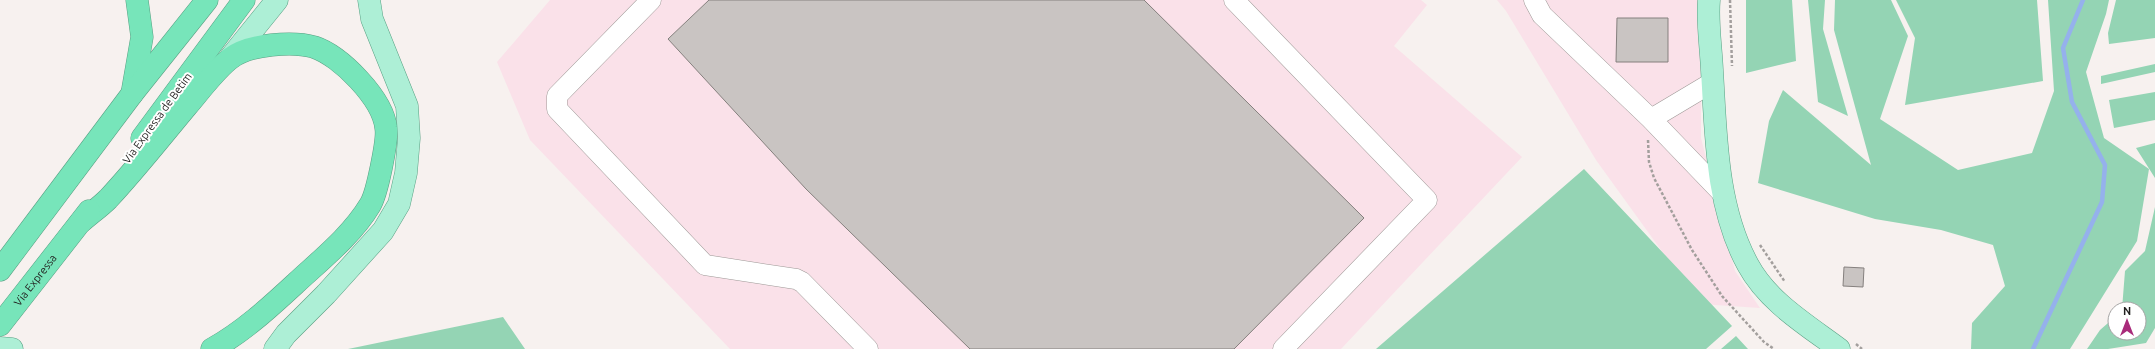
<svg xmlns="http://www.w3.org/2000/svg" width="2155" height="349" viewBox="0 0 2155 349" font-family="Ubuntu,sans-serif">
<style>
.industrial{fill:#fae1e9}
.green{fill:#94d4b4}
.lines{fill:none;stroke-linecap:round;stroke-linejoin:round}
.stream{stroke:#95b1ec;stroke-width:4.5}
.building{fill:#c9c4c2;stroke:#85807e}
.minor-casing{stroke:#9d9896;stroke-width:21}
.major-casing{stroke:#59a083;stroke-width:23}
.highway-casing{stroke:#59a083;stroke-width:23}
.path{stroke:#a39f9d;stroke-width:2.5;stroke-dasharray:3 2;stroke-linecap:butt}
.minor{stroke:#fff;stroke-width:20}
.major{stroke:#adefd6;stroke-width:22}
.highway{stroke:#77e5ba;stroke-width:22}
.labels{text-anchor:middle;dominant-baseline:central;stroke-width:4;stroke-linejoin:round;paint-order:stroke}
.street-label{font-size:11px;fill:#211f1e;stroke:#fff}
</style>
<rect width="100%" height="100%" fill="#f7f1ef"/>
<path class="industrial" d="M550 0H1421L1427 5 1394 46 1522 157 1341 349H730L530 140 497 62Z
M1497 0H1701V138L1735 271 1760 308 1700 304 1596 160 1506 11Z"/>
<path class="green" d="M1746 0H1792L1796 61 1746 73Z
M1808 0H1825L1823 29 1848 116 1818 102Z
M1835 0H1891L1908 36 1880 119 1958 170 2032 153 2054 91 2048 0H2109L2106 14 2086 72 2104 138 2149 169 2137 241 2070 349H1971L1972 323 2005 286 1993 245 1941 230 1875 219 1758 183 1769 121 1783 90 1871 165 1834 30Z
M1896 0H2037L2043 81 1905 105 1915 38Z
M2116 0H2155V38L2109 44 2108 33Z
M2155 64V72L2101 84V76Z
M2155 92V120L2114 128 2109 100Z
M2155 143V178L2136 148Z
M1584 169 1732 326 1706 349H1376Z
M2155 207V328L2146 343 2108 349H2087L2100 330 2115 317V333H2139V309H2122L2125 271 2145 251Z
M503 317 525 349H348Z
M1736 336 1748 349H1721Z"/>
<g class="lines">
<path class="stream" d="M2033 349 2102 202 2105 165 2072 102 2063 48 2083 0"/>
</g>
<path class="building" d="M709 0H1144L1364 218 1234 349H970L806 189 668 39Z
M1617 18H1668V62H1616Z
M1844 267 1864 268 1863 287 1843 286Z"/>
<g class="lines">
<defs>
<path id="minor" d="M651 0 557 96V109L705 265 796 279 802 282 868 349
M1234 0 1427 200 1283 349
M1534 0 1542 15 1651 119 1724 195
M1651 119 1713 82"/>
<path id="major" d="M1709 0C1707 23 1711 47 1712 70 1716 135 1716 207 1748 265 1768 302 1807 325 1839 349
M231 57 277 0
M0 348 12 349
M275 349 286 334 326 294 383 231 399 204 406 173 409 138 407 106 372 19 369 0"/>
<g id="highway">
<path d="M132 94 142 37 137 0"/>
<path d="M142 138 244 0"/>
<path d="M81 222C90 214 100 207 108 199 136 169 161 137 187 106 199 92 217 68 231 58 249 44 293 41 314 47 341 56 383 99 386 128 388 140 377 194 370 205 352 235 322 259 296 283 270 307 243 332 212 349"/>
<path d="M0 270 132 94 207 0"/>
<path id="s1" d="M0 325 89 211"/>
</g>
</defs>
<use href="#minor" class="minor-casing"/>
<use href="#major" class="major-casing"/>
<use href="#highway" class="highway-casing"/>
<path class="path" d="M1730 0 1732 66
M1648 140 1649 162 1654 178 1692 250 1722 296 1764 342 1774 349
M1760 245 1785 282
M1856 344 1862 349"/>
<use href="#minor" class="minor"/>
<use href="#major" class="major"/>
<use href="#highway" class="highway"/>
</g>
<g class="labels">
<g class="street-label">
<text transform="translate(157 118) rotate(-54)">Via Expressa de Betim</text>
<text stroke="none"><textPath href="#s1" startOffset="57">Via Expressa</textPath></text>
</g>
</g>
<g transform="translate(2127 321)"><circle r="19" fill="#ffffff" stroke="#a6a5a5"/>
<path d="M0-3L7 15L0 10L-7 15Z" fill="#a92a7a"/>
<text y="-6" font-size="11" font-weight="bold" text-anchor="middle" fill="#211f1e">N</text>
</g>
</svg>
